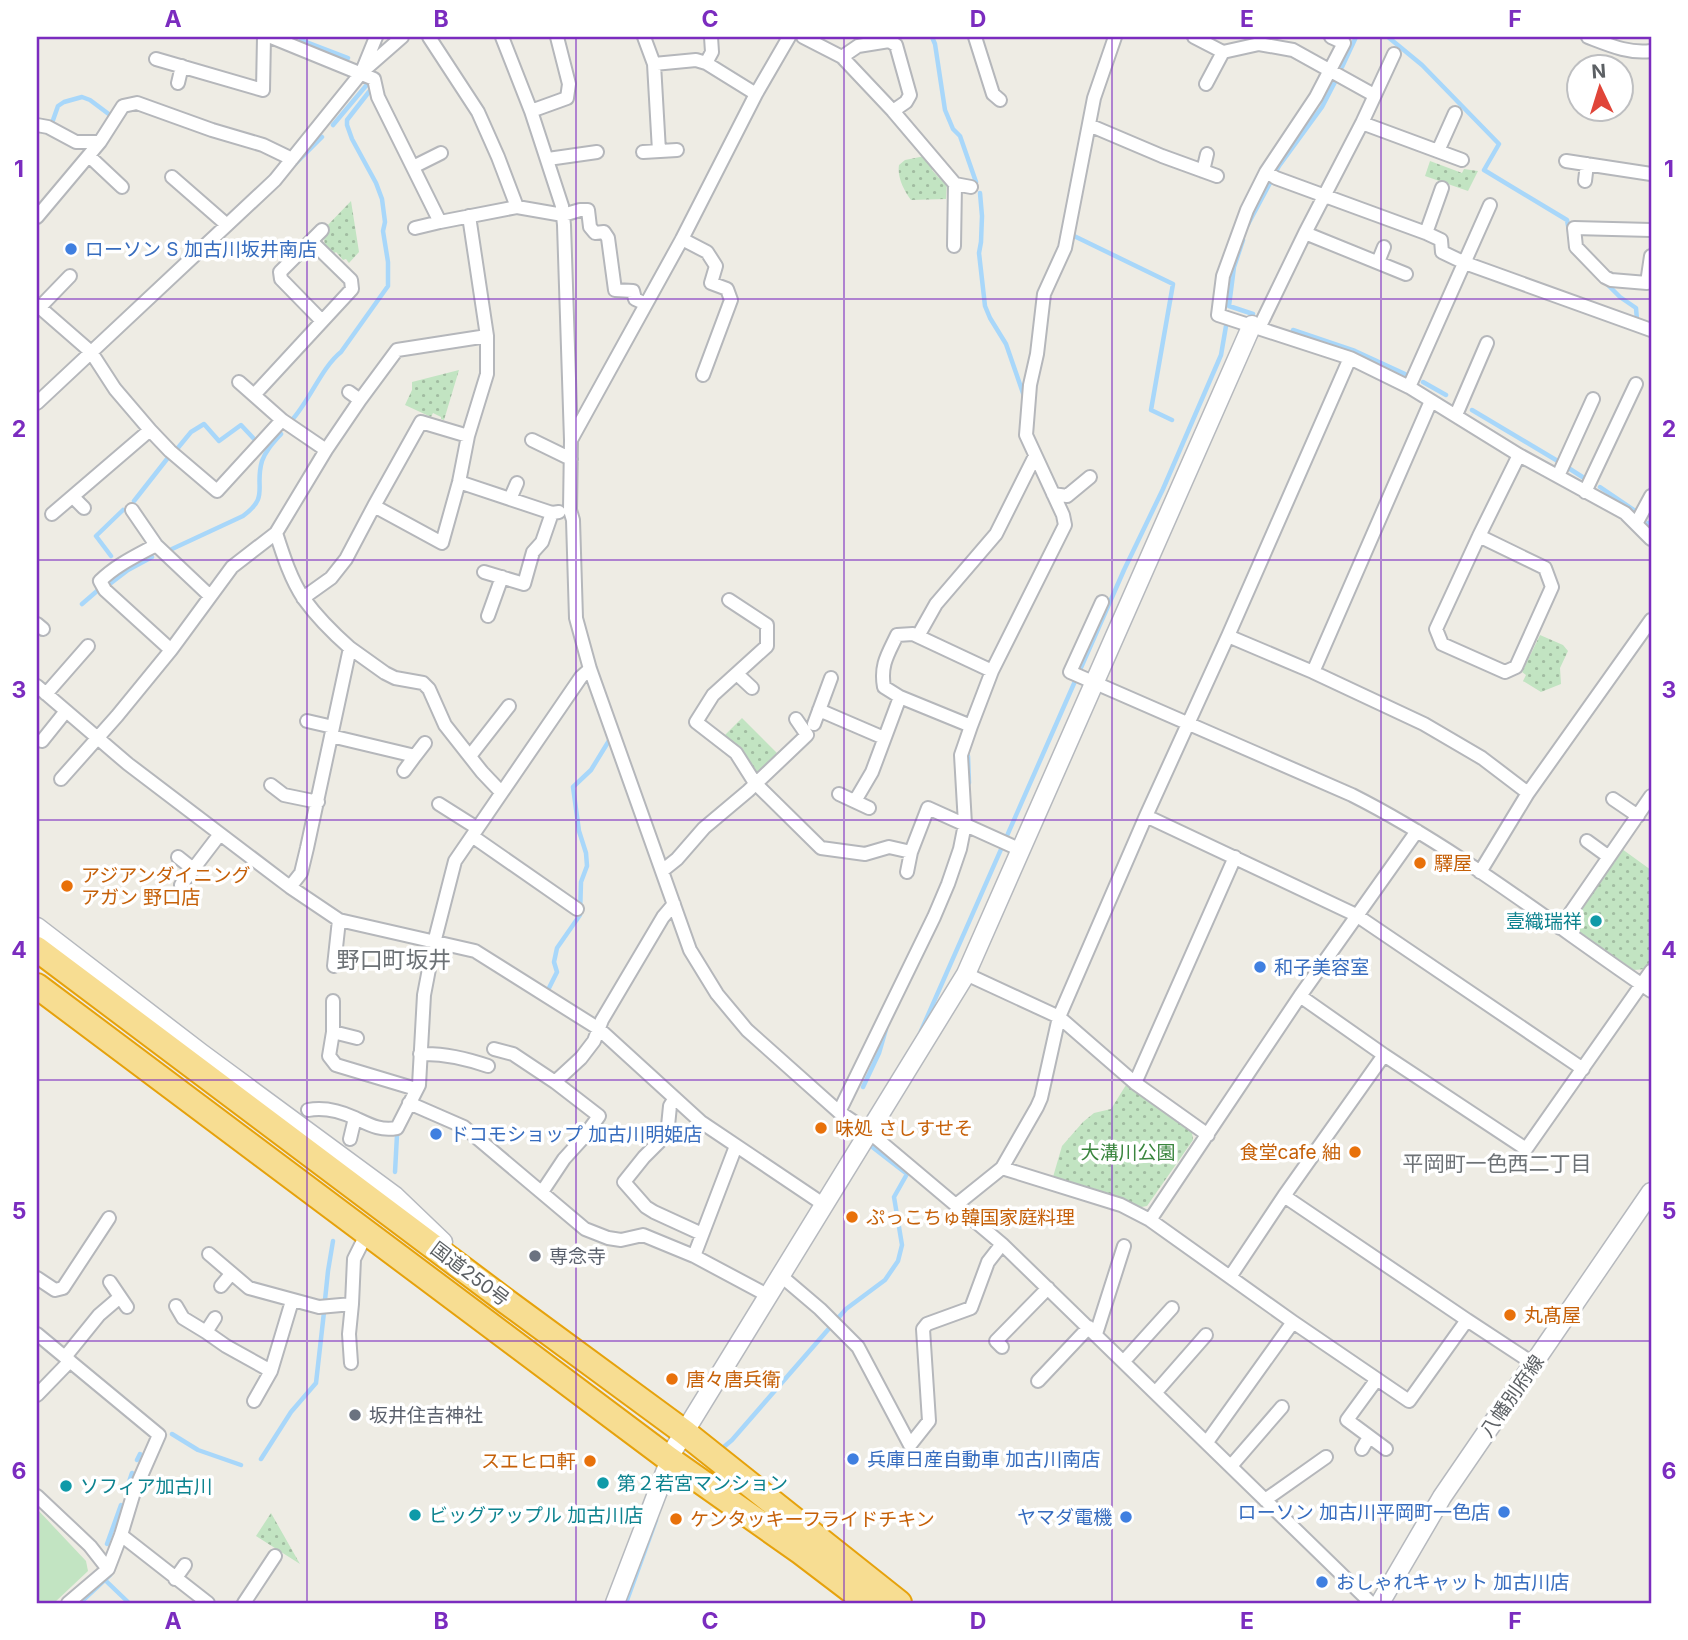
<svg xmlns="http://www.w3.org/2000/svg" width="1688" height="1640" viewBox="0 0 1688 1640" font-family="Inter,'Noto Sans JP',sans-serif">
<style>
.grass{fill:#c2e4c2}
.park{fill:url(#park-dots)}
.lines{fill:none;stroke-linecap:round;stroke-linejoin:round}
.stream{stroke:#a8d7fa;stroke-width:4.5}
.street-casing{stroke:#b5b7bb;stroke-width:16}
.secondary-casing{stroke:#b6b9be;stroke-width:21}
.highway-casing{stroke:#e6a20c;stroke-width:28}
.street{stroke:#fff;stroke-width:12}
.secondary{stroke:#fff;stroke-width:18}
.highway{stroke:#f7dd92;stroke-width:24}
.grid{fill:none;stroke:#7b2cbf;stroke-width:2;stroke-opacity:0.55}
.shop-dot{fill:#3f7fe0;stroke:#fff;stroke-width:2.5}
.food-dot{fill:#e8710a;stroke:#fff;stroke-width:2.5}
.culture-dot{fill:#0f9aa8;stroke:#fff;stroke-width:2.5}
.worship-dot{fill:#6b7280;stroke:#fff;stroke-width:2.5}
.labels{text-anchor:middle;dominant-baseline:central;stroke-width:7;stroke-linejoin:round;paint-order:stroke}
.shop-label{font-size:19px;fill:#366cbe;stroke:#fff;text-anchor:start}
.food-label{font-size:19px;fill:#c56008;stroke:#fff;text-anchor:start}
.culture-label{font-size:19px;fill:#0d838f;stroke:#fff;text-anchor:start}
.park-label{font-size:19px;fill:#3a853e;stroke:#fff}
.worship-label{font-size:19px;fill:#5b616d;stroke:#fff;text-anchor:start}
.street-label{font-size:19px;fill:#5c6064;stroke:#fff}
.neighbourhood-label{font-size:21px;fill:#6d7276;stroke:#fff}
.quarter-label{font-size:23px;fill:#6d7276;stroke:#fff}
.neatline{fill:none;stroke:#7b2cbf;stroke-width:2.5}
.grid-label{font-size:23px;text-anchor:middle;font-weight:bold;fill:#7b2cbf}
</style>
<defs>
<pattern id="park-dots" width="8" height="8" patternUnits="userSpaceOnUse" patternTransform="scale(1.75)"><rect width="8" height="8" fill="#c2e4c2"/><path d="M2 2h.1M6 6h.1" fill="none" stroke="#a1bca1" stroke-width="1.8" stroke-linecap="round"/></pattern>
</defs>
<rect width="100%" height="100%" fill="#eeece4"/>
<path class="grass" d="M37 1509 86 1561 88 1571 54 1603H37Z"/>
<path class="park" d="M925 156 934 168 932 170 939 178 942 176 947 181 946 199 911 200C904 191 897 177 899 165L905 160Z
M1430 161 1462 173 1464 169 1478 171 1468 191 1425 176Z
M351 201 359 252 349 263 346 259 343 260 336 252 332 255 325 248 324 237 328 232 325 228Z
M459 370 444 420 441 419V417L433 413 431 417 405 405 412 390V382Z
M1540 635 1563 645 1568 651 1560 668 1561 684 1541 692 1523 681 1526 675 1522 672Z
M742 718 777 753 756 775 723 737Z
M1622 849 1651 870V961L1646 969 1634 970 1575 929 1574 919Z
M1126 1085 1192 1132 1193 1140 1147 1206 1136 1208C1115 1191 1078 1185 1053 1177L1062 1146 1083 1122 1094 1113 1111 1109Z
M271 1513 300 1564 256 1536Z"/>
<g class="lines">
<path class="stream" d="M932 37 935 44 945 110 953 129 960 136 976 182
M1388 37 1422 65 1499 144 1484 170 1567 220 1569 231
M301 40 348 58
M1342 67 1356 37
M52 123 58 106 64 102 82 97 90 100 110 115
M333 125 370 81
M295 164 322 137
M980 193 982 216 981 242 979 253 985 306 990 318 1006 344 1024 396
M1246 228 1279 166 1322 107 1335 82
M1072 235 1173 284 1151 410 1172 420
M1243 240 1234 267 1229 306 1253 314
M1605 282 1620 297 1636 308 1637 320H1639
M1293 330 1355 351 1405 374
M1423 382 1446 395
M1472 410 1556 460
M292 420C310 400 322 367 341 352L388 286V262L383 231 385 222 382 199 376 183 352 139 347 125V120L372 88
M177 449 191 432 204 424 219 441 241 425 255 440
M1570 469 1584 478
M1600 487 1634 510
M134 501 167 459
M1648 523 1651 526
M172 549 243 516C270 496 254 488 262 461 266 450 273 443 281 434
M111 556 96 536 123 510
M111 583 128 570 152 557
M82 604 97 591
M968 756 969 783
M548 990 557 972 554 962 557 948 580 915 581 882 587 866 586 853 579 831 573 787 591 770 610 739
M921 1031 1124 570 1163 489 1221 355 1226 326
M863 1087 879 1053 886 1029
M395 1172 397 1135 400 1130
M325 1300 328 1271 333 1241
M172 1434 198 1450 241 1465
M719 1451 732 1440 846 1309 885 1280 898 1261 902 1245 894 1197 907 1174 871 1146 873 1142
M261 1459 291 1412 316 1383 324 1312
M137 1460 140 1454
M128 1485 132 1473
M665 1495 666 1493 685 1478
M107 1544 121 1505
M105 1580 129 1603
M80 1603 110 1575
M626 1603 656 1520"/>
<defs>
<path id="street" d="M271 37 374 79 378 97 440 222 517 207 498 157 478 112 429 37
M502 37 531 111 562 206 564 225 571 440 570 510 573 520 576 618 590 669 690 950 717 994 747 1030 839 1112 869 1132 1002 1244 1371 1603
M644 37 654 64 659 151
M803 37 842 57 893 111 955 184 954 246
M975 37 993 94 1000 100
M1194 37 1223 52 1259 44 1293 50 1374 95
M1331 37 1344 43 1316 97 1266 172 1247 210 1223 276 1218 315 1350 358 1409 387 1519 455 1625 513 1651 539
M1588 37C1609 45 1629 54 1651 51
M842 57 858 46 889 41 896 45 910 95 906 102 893 111
M156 59 263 90 264 37
M706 63 712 52 711 37
M654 64 696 60 706 63 756 94
M363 69 376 37
M178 83 182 66
M1206 84 1223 52
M531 111 567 98 569 84 557 37
M1362 123 1462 160
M37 125 48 127 76 142H100
M1089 125 1162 156 1217 176
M1438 151 1455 113
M643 152 677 150
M89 156 122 187
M548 159 597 152
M1566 161 1651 174
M413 167 441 153
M1203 171 1207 154
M1266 172 1276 178 1426 233 1441 240 1442 252 1465 263 1651 330
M172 177 227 225
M1585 181 1587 164
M955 184 971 187
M517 207 563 215 580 210H588L590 227 595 233 604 232 608 238 615 290 633 291 635 299 646 304
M37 217 100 142 123 106 137 103 212 130 263 145 292 159
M415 228 440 222
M322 230 280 272 281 279 322 321
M1651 230 1574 228 1576 247 1605 277 1611 280 1647 283 1651 256
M1305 233 1406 274
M1426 233 1442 188
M682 239 707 252 716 266 711 283 727 289 731 300 703 375
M1378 262 1384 247
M37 305 91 352 115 389 150 430 170 451 217 491 282 420
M40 307 70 276
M1259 328 1305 233 1362 123 1394 54
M239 382 282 420 326 450
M1409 387 1490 205
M349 392 360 400
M254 395 352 289 351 280 311 241
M37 403 275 180 362 72 402 37
M1456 415 1487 343
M532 440 571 459
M571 440 682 239 756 94 789 37
M1558 476 1593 399
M459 482 552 513 559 512
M1585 492 1636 384
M1053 494 1067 496 1090 477
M73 497 84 508
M510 499 517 483
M374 506 421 422 468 436
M132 510 156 545 210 596
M52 514 150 430
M1636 524 1651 496
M276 533C283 555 291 580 304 599 317 617 333 633 350 648L307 848 301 873 290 887
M1479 536 1545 568 1552 587 1516 667 1505 672 1442 644 1436 629 1479 536 1519 455
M156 545C136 556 116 565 100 581L105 590 171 650
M484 572 524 584 533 552 542 542 552 513
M303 598 331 578 346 559 374 506 442 543 459 482 468 436 487 374V336L469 216
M729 600 767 625V646L713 695 696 722 736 753 755 783 821 848 865 854 889 847 911 852 928 808 1021 850
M1102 602 1070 672 1352 795C1457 848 1554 925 1651 991
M488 616 502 577
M37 624 43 629
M918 636 936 604 996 534 1035 456
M1228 636 1313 672 1424 724 1482 758 1528 793
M350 648 385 673 395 678 423 683 429 689 445 725 482 772 501 792
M1313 672 1431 401
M737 674 752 688
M37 686 128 764 290 887 339 920 475 951 599 1029 701 1122 823 1204
M46 694 88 646
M819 710 884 738
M307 721 333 727
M814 724 831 678
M971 726 900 697 884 687C880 665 888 654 897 635L913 634 992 671
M331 736 415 756 425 743
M42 741 66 711
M470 756 509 706
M404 771 415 756
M61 779 117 716 171 650 232 567 276 533 326 450 360 400 397 350 487 336
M271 785 284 795 318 802
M839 794 869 808
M1613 799 1638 816
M855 801 872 772 900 697
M439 804 477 828
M1146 816 1356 915 1583 1069
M472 836 577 909
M1587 841 1609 857
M178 857 193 869
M662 871 677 859 704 828 748 791 807 735 796 719
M907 872 911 852
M1480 872 1528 793 1651 620
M181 885 220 834
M1560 928 1651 796
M334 966 339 920
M966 974 1059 1017 1135 1083 1208 1135
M1300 996 1384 1055 1526 1149 1651 971
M333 1001V1032L329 1056 336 1065 416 1089
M333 1032 357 1038
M494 1049 513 1054 555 1082
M420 1054C444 1053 465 1058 488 1066
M1135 1083 1235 857
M675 1098 670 1106 668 1126 663 1138 644 1157 624 1182 646 1207 654 1212 702 1234
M409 1103 464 1127 585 1229 608 1238 621 1240 643 1235 694 1256 769 1296
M308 1110C324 1107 340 1111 355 1118
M839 1112 934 917 948 884 960 849 965 824 961 755 971 726 992 671 1065 525 1063 515 1026 435 1030 385 1037 354 1044 294 1065 248 1094 98 1115 37
M350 1139 355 1118C370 1125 380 1131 397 1128L419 1085 424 995 434 943 455 861 581 677 590 669
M1002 1168 1121 1205 1150 1220 1293 1322 1409 1401 1467 1320 1534 1364
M542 1192 564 1159 583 1138 599 1116 555 1082 581 1058 594 1041 602 1020 663 917 674 904
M1284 1196 1467 1320
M956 1205 1002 1168 1037 1107 1041 1098 1059 1017 1146 816 1228 636 1350 358
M1150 1220 1300 996 1417 831
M209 1254 249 1288 319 1307 352 1304 354 1259 367 1233
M694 1256 736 1146
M780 1275 820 1309 858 1347 910 1445 929 1421 923 1329 927 1324 971 1308 988 1262 1002 1244
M1230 1277 1284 1196 1384 1055
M37 1278 55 1290 63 1288 109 1218
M110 1282 127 1307
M221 1286 231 1274
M176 1306 183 1318 206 1332
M215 1318 206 1332 226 1346 271 1371
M37 1334 159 1435 134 1492 121 1535 108 1569 68 1603
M1096 1334 1124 1246
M1002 1347 996 1341 1048 1288
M65 1357 99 1315 120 1297
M1124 1361 1172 1308
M351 1363 349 1334 352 1304
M1377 1379 1347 1420 1386 1449
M1038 1381 1089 1327
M1156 1392 1206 1335
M37 1395 70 1361
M254 1401 271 1371 292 1301
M1207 1442 1293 1322
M1362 1449 1369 1437
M1231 1466 1282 1407
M37 1496 90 1546 108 1569
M1265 1500 1326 1457
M121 1535 208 1603
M175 1579 185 1565
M244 1603 275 1556"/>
<path id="secondary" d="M37 927 201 1053 395 1196 443 1242
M615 1603 674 1449 966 974 1252 325
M1380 1603 1442 1497 1651 1192"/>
<path id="highway" d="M37 949 507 1302 684 1432 899 1603
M37 986 669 1459 801 1552 868 1603"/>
</defs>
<use href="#street" class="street-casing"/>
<use href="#secondary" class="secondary-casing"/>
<use href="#highway" class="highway-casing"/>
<use href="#street" class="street"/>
<use href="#secondary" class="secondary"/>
<use href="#highway" class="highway"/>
</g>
<path class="grid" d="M307 37V1603M576 37V1603M844 37V1603M1112 37V1603M1381 37V1603M37 299H1651M37 560H1651M37 820H1651M37 1080H1651M37 1341H1651"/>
<g class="shop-dot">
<circle cx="71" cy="249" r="7"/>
<circle cx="1260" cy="967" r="7"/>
<circle cx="436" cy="1134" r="7"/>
<circle cx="853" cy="1459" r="7"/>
<circle cx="1504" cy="1512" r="7"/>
<circle cx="1126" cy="1517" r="7"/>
<circle cx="1322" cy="1582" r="7"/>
</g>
<g class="food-dot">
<circle cx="1420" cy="863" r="7"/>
<circle cx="67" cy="886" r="7"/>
<circle cx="821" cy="1128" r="7"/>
<circle cx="1355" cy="1152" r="7"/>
<circle cx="852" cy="1217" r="7"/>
<circle cx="1510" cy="1315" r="7"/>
<circle cx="672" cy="1379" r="7"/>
<circle cx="590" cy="1461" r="7"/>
<circle cx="676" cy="1519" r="7"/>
</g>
<g class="culture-dot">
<circle cx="1596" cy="921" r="7"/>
<circle cx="603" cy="1483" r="7"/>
<circle cx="66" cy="1486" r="7"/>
<circle cx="415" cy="1515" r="7"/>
</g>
<g class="worship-dot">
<circle cx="535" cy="1256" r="7"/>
<circle cx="355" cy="1415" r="7"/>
</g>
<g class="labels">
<g class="shop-label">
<text x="85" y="249">ローソン S 加古川坂井南店</text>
<text x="1274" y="967">和子美容室</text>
<text x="450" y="1134">ドコモショップ 加古川明姫店</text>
<text x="867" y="1459">兵庫日産自動車 加古川南店</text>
<text x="1490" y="1512" text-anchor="end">ローソン 加古川平岡町一色店</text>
<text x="1112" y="1517" text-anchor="end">ヤマダ電機</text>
<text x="1336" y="1582">おしゃれキャット 加古川店</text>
</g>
<g class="food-label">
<text x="1434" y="863">驛屋</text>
<text x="81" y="875">アジアンダイニング<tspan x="81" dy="22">アガン 野口店</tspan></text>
<text x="835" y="1128">味処 さしすせそ</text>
<text x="1341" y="1152" text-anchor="end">食堂cafe 紬</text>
<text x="866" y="1217">ぷっこちゅ韓国家庭料理</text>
<text x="1524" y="1315">丸髙屋</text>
<text x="686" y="1379">唐々唐兵衛</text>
<text x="576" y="1461" text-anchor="end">スエヒロ軒</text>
<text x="690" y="1519">ケンタッキーフライドチキン</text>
</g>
<g class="culture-label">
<text x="1582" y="921" text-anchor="end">壹織瑞祥</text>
<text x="617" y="1483">第２若宮マンション</text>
<text x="80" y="1486">ソフィア加古川</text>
<text x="429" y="1515">ビッグアップル 加古川店</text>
</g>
<g class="park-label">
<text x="1128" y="1152">大溝川公園</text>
</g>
<g class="worship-label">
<text x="549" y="1256">専念寺</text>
<text x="369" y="1415">坂井住吉神社</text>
</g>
<g class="street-label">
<text transform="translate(470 1274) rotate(37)">国道250号</text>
<text transform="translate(1512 1396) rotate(-55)">八幡別府線</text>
</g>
<g class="neighbourhood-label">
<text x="1497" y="1163">平岡町一色西二丁目</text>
</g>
<g class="quarter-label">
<text x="394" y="960">野口町坂井</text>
</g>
</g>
<rect width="1688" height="1640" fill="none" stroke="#ffffff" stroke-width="77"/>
<g transform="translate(1600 88) rotate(356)"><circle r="33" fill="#ffffff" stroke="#bebfc1" stroke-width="2"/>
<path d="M0-5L12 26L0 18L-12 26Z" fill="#e04539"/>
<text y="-10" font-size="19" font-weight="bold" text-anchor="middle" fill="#5c6064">N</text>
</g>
<rect x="38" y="38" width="1612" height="1564" class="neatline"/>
<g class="grid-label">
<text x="173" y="27">A</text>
<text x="441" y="27">B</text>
<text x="710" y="27">C</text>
<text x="978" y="27">D</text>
<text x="1247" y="27">E</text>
<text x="1515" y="27">F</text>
<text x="19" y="177">1</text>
<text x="1669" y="177">1</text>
<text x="19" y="437">2</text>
<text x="1669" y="437">2</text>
<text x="19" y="698">3</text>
<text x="1669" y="698">3</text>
<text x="19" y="958">4</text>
<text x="1669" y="958">4</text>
<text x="19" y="1219">5</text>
<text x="1669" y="1219">5</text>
<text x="19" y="1479">6</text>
<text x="1669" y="1479">6</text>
<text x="173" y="1629">A</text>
<text x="441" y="1629">B</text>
<text x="710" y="1629">C</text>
<text x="978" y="1629">D</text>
<text x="1247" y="1629">E</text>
<text x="1515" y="1629">F</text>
</g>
</svg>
